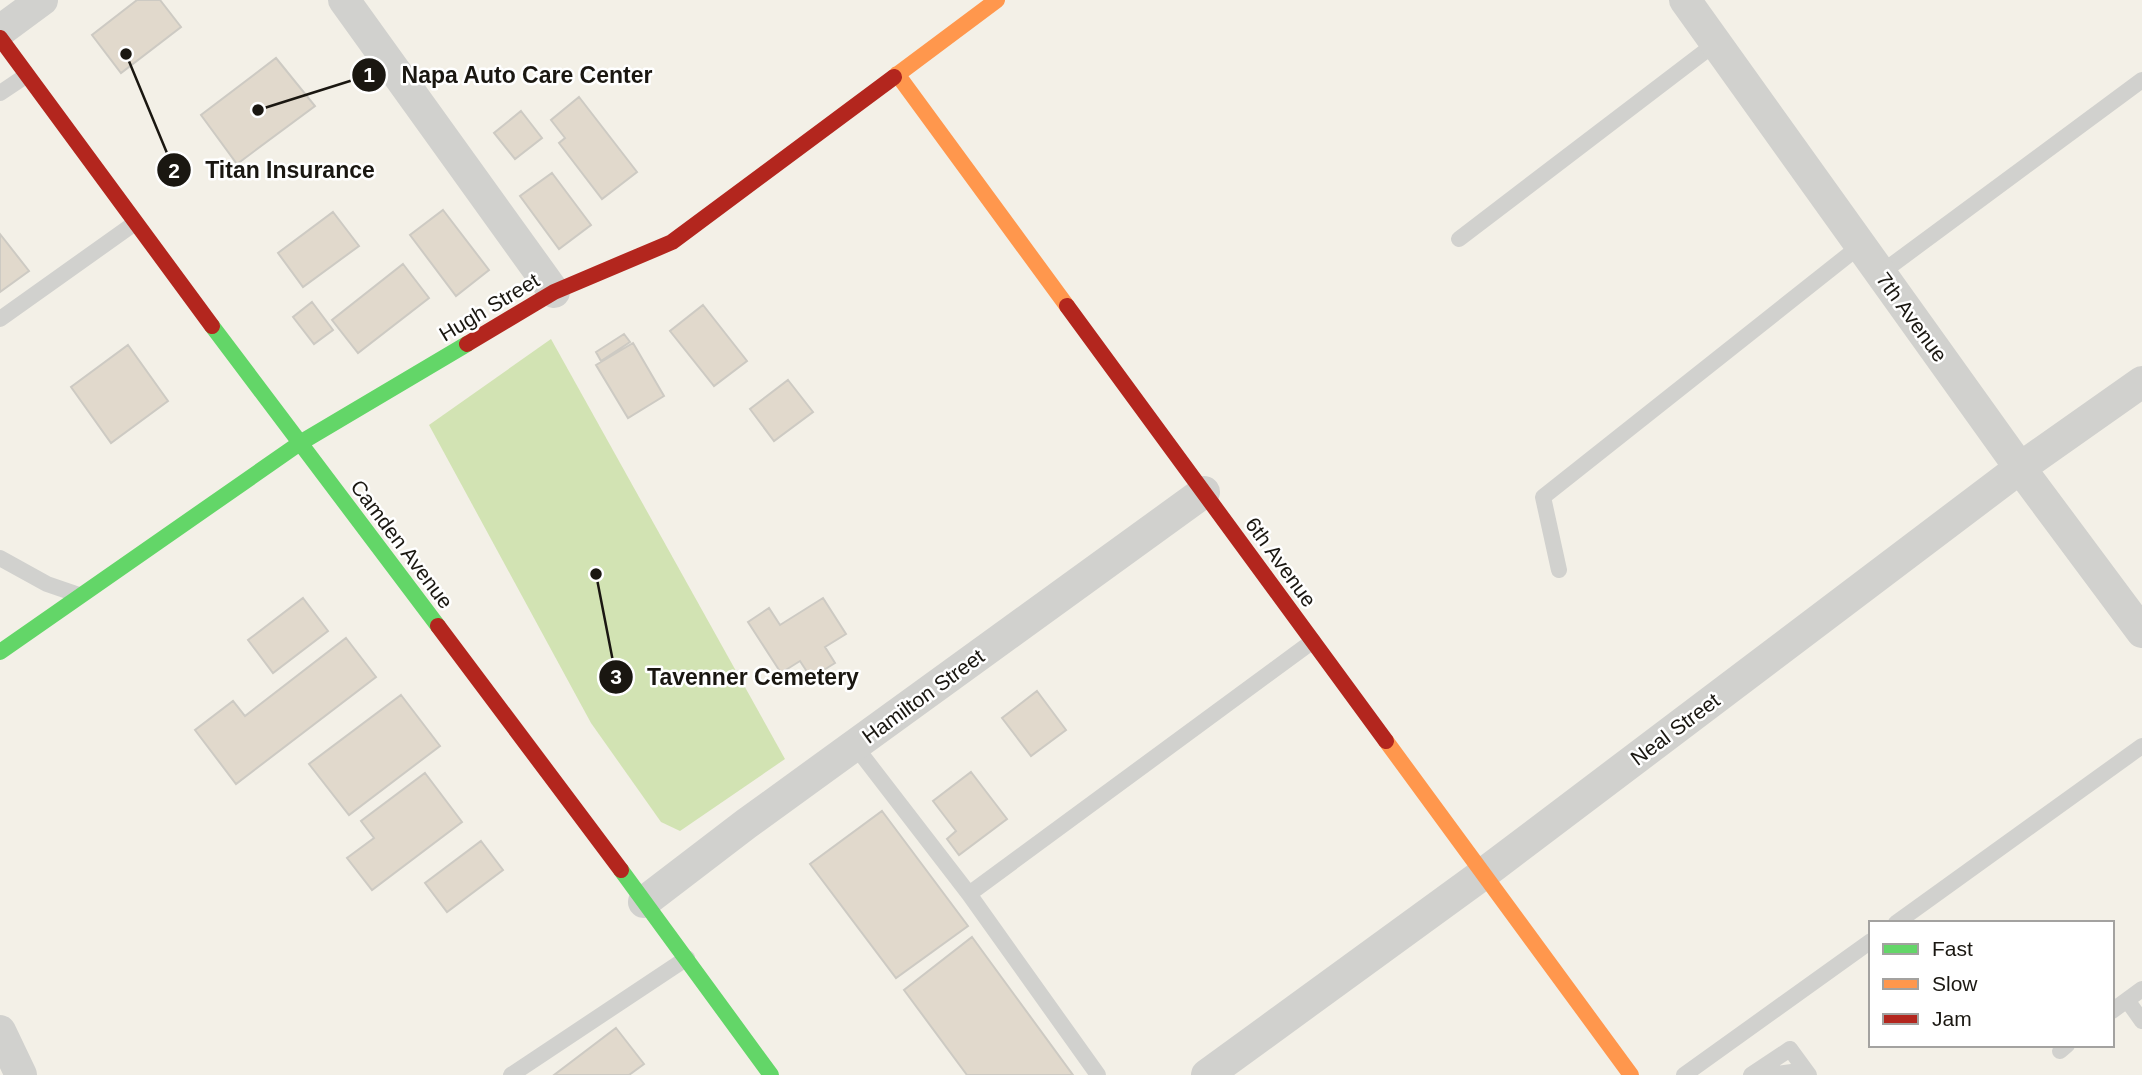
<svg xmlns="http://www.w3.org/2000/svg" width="2142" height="1075" viewBox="0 0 2142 1075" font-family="Arial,sans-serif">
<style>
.green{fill:#d2e3b3}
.building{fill:#e1d9cc;stroke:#cdcac3;stroke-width:2}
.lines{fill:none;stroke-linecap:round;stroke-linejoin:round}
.lane{stroke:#d1d1ce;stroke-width:16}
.street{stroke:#d1d1ce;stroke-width:32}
.fast{stroke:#63d668;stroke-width:16}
.slow{stroke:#ff974d;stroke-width:16}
.jam{stroke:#b3261e;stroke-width:16}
.labels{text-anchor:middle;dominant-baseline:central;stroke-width:5;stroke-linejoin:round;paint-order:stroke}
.street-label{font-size:21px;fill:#1a1711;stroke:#fff}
.leader{fill:none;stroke:#1a1711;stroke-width:2.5}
.callout-dot{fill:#1a1711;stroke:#fff;stroke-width:2.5}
.mark-label{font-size:21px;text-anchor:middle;font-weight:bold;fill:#fff}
.callout-label{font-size:23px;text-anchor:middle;font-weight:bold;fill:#1a1711;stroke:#fff;stroke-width:5;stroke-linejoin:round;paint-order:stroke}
</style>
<rect width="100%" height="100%" fill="#f3f0e7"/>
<path class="green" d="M551 339 785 759 680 831 661 822 591 723 429 425Z"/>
<path class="building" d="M137 0H160L181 27 121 73 92 35Z
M276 58 315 106 237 164 201 115Z
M579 97 637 172 602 199 559 143 565 138 551 120Z
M521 111 542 138 515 159 494 133Z
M552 173 591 225 559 249 520 196Z
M443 210 489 270 456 296 410 235Z
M333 212 359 246 303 287 278 253Z
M0 234 29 271 0 292Z
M403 264 429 298 358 353 332 320Z
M312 302 333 330 314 344 293 317Z
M703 305 747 361 714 386 670 331Z
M624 334 630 342 601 361 596 352Z
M633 343 664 396 628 418 596 365Z
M128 345 168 401 111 443 71 387Z
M788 380 813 412 774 441 750 409Z
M303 598 328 631 273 673 248 640Z
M823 598 846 634 825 647 835 663 811 678 800 661 781 673 748 622 769 608 780 625Z
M346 638 376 677 236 784 195 730 233 701 245 716Z
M1037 691 1066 730 1031 756 1002 718Z
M401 695 440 746 349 815 309 764Z
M971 772 1007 819 959 855 947 839 956 831 933 801Z
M425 773 462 822 372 890 347 858 374 838 361 821Z
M882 811 968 926 896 978 810 864Z
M481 841 503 870 447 912 425 883Z
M972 937 1073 1075H967L904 990Z
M616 1028 644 1064 629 1075H554Z"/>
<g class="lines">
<path class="lane" d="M0 93 27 75
M1459 239 1716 43
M1881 273 2142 80
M0 319 135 223
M0 558 47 584 79 595
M1559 570 1543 497 1861 245
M855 746 969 894 1098 1075
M969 894 1313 641
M1896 923 2142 746
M2127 1000 2142 1021
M2112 1011 2142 989
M2060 1051 2067 1045
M511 1075 687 958
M1684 1075 1871 941
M1751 1075 1790 1049 1809 1075
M1770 1075 1792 1072 1795 1075"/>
<path class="street" d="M344 0 554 292
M1685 0 2020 468 2142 632
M0 31 42 0
M644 902 746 824 1204 492
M0 1031 21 1075
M1207 1075 1483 874 2020 468 2142 382"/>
<path class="fast" d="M212 326 438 626
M0 652 300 443 467 344
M621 870 771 1075"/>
<path class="slow" d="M897 74 1067 306
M894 77 997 0
M1386 741 1631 1075"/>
<path class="jam" d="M0 38 212 326
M1067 306 1386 741
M467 344 554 292 672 242 894 77
M438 626 621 870"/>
</g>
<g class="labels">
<g class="street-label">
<text transform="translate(489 307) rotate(-31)">Hugh Street</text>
<text transform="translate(1912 317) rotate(54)">7th Avenue</text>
<text transform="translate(402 544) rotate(53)">Camden Avenue</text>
<text transform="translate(1281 562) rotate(54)">6th Avenue</text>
<text transform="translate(923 696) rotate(-36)">Hamilton Street</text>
<text transform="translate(1675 729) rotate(-37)">Neal Street</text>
</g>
</g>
<path class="leader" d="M258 110L369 75M126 54L174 170M596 574L616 677"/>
<g class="callout-dot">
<circle cx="258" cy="110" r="7"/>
<circle cx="126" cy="54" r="7"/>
<circle cx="596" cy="574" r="7"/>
<circle cx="369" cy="75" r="18"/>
<circle cx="174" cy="170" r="18"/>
<circle cx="616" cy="677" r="18"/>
</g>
<g class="mark-label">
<text x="369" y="82">1</text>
<text x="174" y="178">2</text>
<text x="616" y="684">3</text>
</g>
<g class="callout-label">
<text x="527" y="83">Napa Auto Care Center</text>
<text x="290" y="178">Titan Insurance</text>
<text x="753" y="685">Tavenner Cemetery</text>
</g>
<rect x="1869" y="921" width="245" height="126" fill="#ffffff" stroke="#a3a2a0" stroke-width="2"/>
<rect x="1883" y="944" width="35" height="10" fill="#63d668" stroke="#a3a2a0" stroke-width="2"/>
<text x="1932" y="956" font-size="21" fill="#1a1711">Fast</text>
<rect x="1883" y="979" width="35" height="10" fill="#ff974d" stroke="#a3a2a0" stroke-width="2"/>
<text x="1932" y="991" font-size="21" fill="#1a1711">Slow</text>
<rect x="1883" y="1014" width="35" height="10" fill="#b3261e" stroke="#a3a2a0" stroke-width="2"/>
<text x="1932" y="1026" font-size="21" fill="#1a1711">Jam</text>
</svg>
